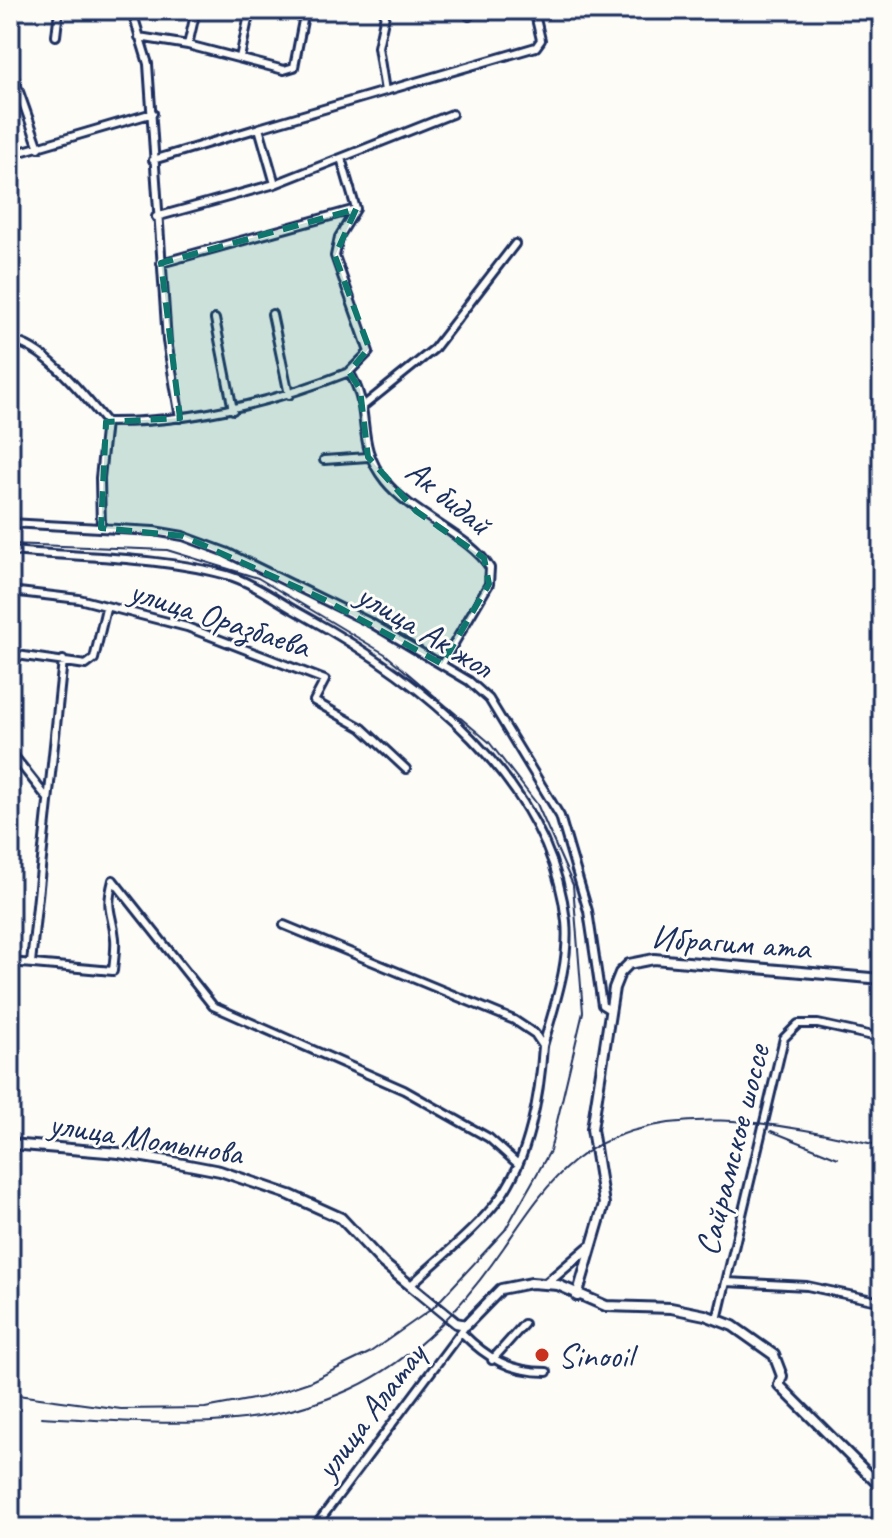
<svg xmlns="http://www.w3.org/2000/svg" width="892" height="1538" viewBox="0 0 892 1538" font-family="Caveat,sans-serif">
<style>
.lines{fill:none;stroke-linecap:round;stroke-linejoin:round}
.street-casing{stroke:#1b2f5e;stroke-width:12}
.secondary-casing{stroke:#1b2f5e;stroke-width:14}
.street{stroke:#fdfcf7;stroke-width:6}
.secondary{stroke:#fdfcf7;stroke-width:8}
.rail{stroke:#1b2f5e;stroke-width:2}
.marked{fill:#0f766e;fill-opacity:0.2;stroke:#0f766e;stroke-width:6;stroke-dasharray:16 10;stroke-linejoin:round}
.poi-dot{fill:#c8321e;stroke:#fdfcf7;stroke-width:3}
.labels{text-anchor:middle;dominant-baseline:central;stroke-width:6;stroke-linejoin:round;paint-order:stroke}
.street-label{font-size:34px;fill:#1b2f5e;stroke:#fdfcf7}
.poi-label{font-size:34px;fill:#1b2f5e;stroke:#fdfcf7;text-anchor:start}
</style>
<rect width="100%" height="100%" fill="#fdfcf7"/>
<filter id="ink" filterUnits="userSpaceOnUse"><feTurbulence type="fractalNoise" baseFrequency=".0125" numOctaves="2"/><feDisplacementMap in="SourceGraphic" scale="16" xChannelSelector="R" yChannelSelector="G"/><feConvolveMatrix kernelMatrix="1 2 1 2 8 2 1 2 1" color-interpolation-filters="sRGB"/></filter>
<g filter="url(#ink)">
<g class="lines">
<defs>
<path id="street" d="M136 10 134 18 148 64 167 341 180 418
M587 13V10
M469 16 470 10
M56 36 59 10
M139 37 188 45 284 70 294 67 305 10
M188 45 196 10
M240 58 250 10
M10 66 39 148
M385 91 536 47 541 40 534 10
M10 155 153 113
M341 158 356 209 339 237 335 256 369 352 349 372
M153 160 259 128
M275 184 259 128 385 91 378 47 386 10
M156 217 275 184 452 114
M161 263 356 209
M272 314 289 395
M215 319 233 410
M10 341C43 343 86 398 106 422 191 423 271 403 349 372 374 411 353 441 385 481 412 515 471 536 490 568L489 584 442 664
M362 407 434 349 515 244
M324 460 368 457
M10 523 154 531 183 536 226 552 371 623 469 681 489 699 560 816 588 911 602 1005 610 1010
M101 528 100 478 106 422
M10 551C79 557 168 557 233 577 257 585 280 603 303 615 418 678 551 780 566 921 570 964 554 1006 543 1046
M10 591 79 599 187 627 325 680 314 701 362 728 406 769
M10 654 86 665 94 659 106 608
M10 751 48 799
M113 880 213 1006 404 1090 489 1138 518 1164
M284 925 514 1020 535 1034 543 1046C540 1095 529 1159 499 1199 475 1231 439 1258 411 1285
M10 962 113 971C114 960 116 948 115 938 112 911 105 911 113 880
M31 963 63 660
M726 1282 807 1286 882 1302
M717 1320 784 1038 798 1024H818L882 1038
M462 1333C487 1358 510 1372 547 1372
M492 1360 524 1324
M314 1528 466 1325"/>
<path id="secondary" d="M10 1144 119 1153 168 1161 220 1171 290 1195 341 1218 383 1263 456 1323 466 1325 501 1289 531 1283 558 1285 606 1306 671 1308 705 1315 733 1326 774 1355 782 1376 779 1385 882 1488
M547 1283 589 1247
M577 1296 604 1204 592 1129 614 988 620 973 629 964 654 959 882 979"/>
</defs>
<use href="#street" class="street-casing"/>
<use href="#secondary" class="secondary-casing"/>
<use href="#street" class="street"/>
<use href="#secondary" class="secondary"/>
<path class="rail" d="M10 544 167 550 258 578 385 654 489 742 537 804 573 885 583 1012 550 1151 505 1230 433 1308 369 1353 309 1382 264 1397 205 1408 121 1409 10 1394
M771 1131 838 1158
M41 1417C149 1422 249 1436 351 1389 416 1359 464 1305 504 1247 524 1218 545 1185 573 1162 655 1094 788 1125 882 1146"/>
</g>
</g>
<path class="marked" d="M356 209 335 256 369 348 349 372 360 389 368 457 416 511 484 558 489 584 442 664 325 600 183 536 101 528 106 422 180 418 161 263Z"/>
<circle class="poi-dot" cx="542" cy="1355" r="8"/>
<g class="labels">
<g class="street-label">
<text transform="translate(449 497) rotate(39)">Ак бидай</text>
<text transform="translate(220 618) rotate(18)">улица Оразбаева</text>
<text transform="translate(425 630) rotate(31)">улица Ак жол</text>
<text transform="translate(731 942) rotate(4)">Ибрагим ата</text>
<text transform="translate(146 1138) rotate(9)">улица Момынова</text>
<text transform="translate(732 1150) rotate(-76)">Сайрамское шоссе</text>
<text transform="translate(370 1411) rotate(-53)">улица Алатау</text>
</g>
<g class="poi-label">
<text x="558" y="1355">Sinooil</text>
</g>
</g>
<rect width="892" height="1538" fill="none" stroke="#fdfcf7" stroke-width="40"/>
<rect x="20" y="20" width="852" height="1498" fill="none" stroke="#1b2f5e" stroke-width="3" filter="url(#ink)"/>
</svg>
